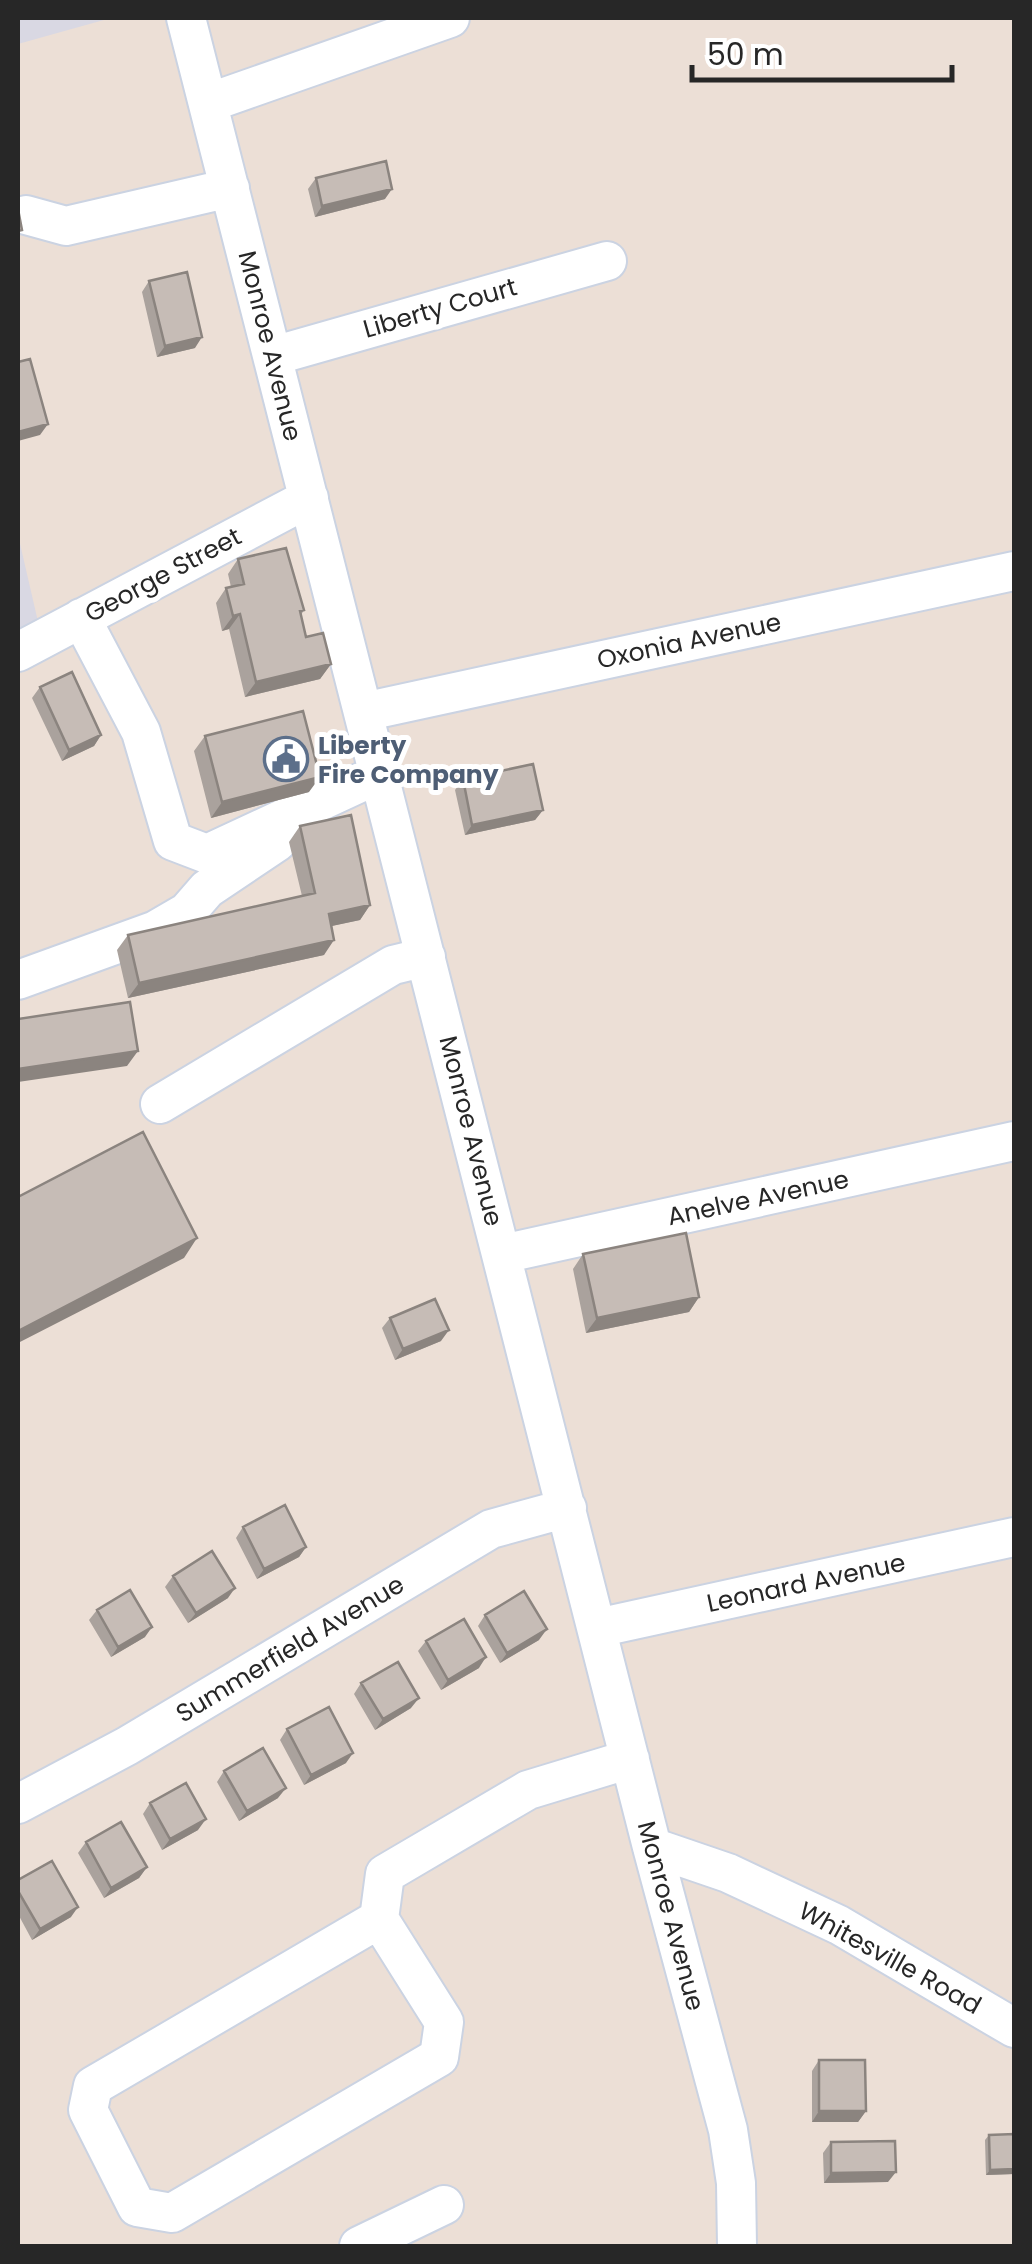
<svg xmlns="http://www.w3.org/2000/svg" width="1032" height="2264" viewBox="0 0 1032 2264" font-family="Poppins,sans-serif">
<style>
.industrial{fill:#d9d8e3}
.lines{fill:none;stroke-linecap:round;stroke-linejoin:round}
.minor-casing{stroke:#cbd3e2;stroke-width:42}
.minor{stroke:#fff;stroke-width:38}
.wall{fill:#aaa29d}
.shaded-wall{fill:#8b847f}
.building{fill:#c6bcb6;stroke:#8b847f;stroke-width:2.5}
.labels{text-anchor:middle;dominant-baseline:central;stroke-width:10;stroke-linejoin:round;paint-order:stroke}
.street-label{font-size:25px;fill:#272727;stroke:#fff}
.service-label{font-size:25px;font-weight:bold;fill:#4e5e75;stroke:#fff;text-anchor:start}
</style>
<rect width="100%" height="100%" fill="#ecdfd6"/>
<path class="industrial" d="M18 18H111L18 44Z
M18 535 42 639 18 652Z"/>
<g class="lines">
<defs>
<path id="minor" d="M186 18 652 1847 728 2130 736 2183 737 2246
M208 103 450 18
M26 215 66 226 230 188
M273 356 607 261
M81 618 141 732 173 841 207 854 379 774
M18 652 309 498
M363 712 1014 571
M18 980 156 930 187 912 207 889 277 842
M160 1104 393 965 426 957
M502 1254 1014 1141
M597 1628 1014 1537
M18 1804 127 1746 491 1529 567 1508
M652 1847 728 1873 839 1925 1014 2028
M379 1919 444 2022 439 2057 172 2213 137 2207 88 2110 93 2086 379 1919 385 1874 528 1790 630 1759
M359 2246 444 2205"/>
</defs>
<use href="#minor" class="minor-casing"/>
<use href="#minor" class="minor"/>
</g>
<path class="wall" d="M316 178 385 199 315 217 308 189Z
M149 281 195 348 157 357 142 292Z
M238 559 304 610 301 615 306 637 331 664 320 679 245 697 229 629 222 631 216 603 226 588 231 587 228 574Z
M40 687 101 735 94 746 62 761 32 698Z
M205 736 309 792 211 818 194 751Z
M463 779 543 810 535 820 465 835 455 790Z
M300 826 370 905 360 920 331 926 324 955 128 998 117 950 128 935 302 896 289 842Z
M583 1254 699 1297 689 1312 586 1333 573 1269Z
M390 1318 441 1341 395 1360 382 1328Z
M243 1527 306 1547 299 1557 257 1579 236 1538Z
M173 1576 228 1598 188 1623 165 1587Z
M97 1610 145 1637 111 1657 89 1620Z
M485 1615 539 1640 500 1663 478 1626Z
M426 1641 479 1668 441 1690 418 1651Z
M361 1683 411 1708 375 1730 354 1694Z
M287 1729 346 1763 304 1785 280 1740Z
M224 1771 278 1798 239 1821 217 1782Z
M150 1803 198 1830 162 1850 143 1814Z
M86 1842 147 1867 139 1878 104 1898 78 1853Z
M18 1880 71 1917 32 1940 18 1914Z
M819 2060 866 2111 858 2122H812V2071Z
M989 2135 1014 2174 986 2175 985 2140Z
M831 2142 888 2182 824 2183 823 2153Z"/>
<path class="shaded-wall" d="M392 189 385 199 315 217 322 206Z
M202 337 195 348 157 357 165 346Z
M48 424 40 435 18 441V432Z
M240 614 229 629 222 631 233 616Z
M331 664 320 679 245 697 256 682Z
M101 735 94 746 62 761 69 750Z
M320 777 309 792 211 818 222 802Z
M543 810 535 820 465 835 472 825Z
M370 905 360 920 318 929 329 914Z
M334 940 324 955 128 998 139 983Z
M138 1051 127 1066 18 1082V1069Z
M197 1238 184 1258 18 1343V1331Z
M699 1297 689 1312 586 1333 597 1318Z
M449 1330 441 1341 395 1360 403 1349Z
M306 1547 299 1557 257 1579 264 1569Z
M235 1588 228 1598 188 1623 196 1613Z
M152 1627 145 1637 111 1657 118 1647Z
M547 1629 539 1640 500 1663 507 1653Z
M486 1657 479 1668 441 1690 448 1680Z
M419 1698 411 1708 375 1730 383 1719Z
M353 1753 346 1763 304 1785 311 1775Z
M286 1788 278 1798 239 1821 247 1811Z
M206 1819 198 1830 162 1850 170 1839Z
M147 1867 139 1878 104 1898 111 1888Z
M78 1907 71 1917 32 1940 40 1929Z
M819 2111H866L858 2122H812Z
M1014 2169V2174L986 2175 990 2170Z
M896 2172 888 2182 824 2183 831 2173Z"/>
<path class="building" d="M386 161 392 189 322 206 316 178Z
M18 209 22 230 18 231Z
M187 272 202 337 165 346 149 281Z
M30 359 48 424 18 432V362Z
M286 548 304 610 300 611 306 637 323 633 331 664 256 682 240 614 233 616 226 588 244 584 238 559Z
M72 672 101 735 69 750 40 687Z
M303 711 320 777 222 802 205 736Z
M533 764 543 810 472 825 463 779Z
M351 815 370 905 329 914 334 940 139 983 128 935 315 893 300 826Z
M130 1002 138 1051 18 1069V1019Z
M143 1132 197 1238 18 1331V1197Z
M686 1233 699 1297 597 1318 583 1254Z
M435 1299 449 1330 403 1349 390 1318Z
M285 1505 306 1547 264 1569 243 1527Z
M212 1551 235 1588 196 1613 173 1576Z
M130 1590 152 1627 118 1647 97 1610Z
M524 1591 547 1629 507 1653 485 1615Z
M464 1619 486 1657 448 1680 426 1641Z
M398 1662 419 1698 383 1719 361 1683Z
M329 1707 353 1753 311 1775 287 1729Z
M263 1748 286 1788 247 1811 224 1771Z
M186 1783 206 1819 170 1839 150 1803Z
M121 1822 147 1867 111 1888 86 1842Z
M52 1861 78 1907 40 1929 18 1891V1880Z
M819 2060H865L866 2111H819Z
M1014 2134V2169L990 2170 989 2135Z
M895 2141 896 2172 831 2173V2142Z"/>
<defs>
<symbol id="civic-ring" viewBox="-11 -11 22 22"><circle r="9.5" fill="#fff" stroke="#5c6f8a" stroke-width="1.5"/><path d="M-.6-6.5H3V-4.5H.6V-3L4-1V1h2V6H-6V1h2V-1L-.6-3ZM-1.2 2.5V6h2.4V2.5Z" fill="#5c6f8a"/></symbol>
</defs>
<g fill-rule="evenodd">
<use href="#civic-ring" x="261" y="734" width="50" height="50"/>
</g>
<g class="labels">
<g class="street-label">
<text transform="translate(440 308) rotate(-16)">Liberty Court</text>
<text transform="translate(270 346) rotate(76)">Monroe Avenue</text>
<text transform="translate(163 575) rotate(-28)">George Street</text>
<text transform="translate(689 641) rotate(-12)">Oxonia Avenue</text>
<text transform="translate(471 1131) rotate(76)">Monroe Avenue</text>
<text transform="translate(758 1198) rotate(-12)">Anelve Avenue</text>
<text transform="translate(806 1583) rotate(-12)">Leonard Avenue</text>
<text transform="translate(290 1649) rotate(-31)">Summerfield Avenue</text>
<text transform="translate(671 1916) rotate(75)">Monroe Avenue</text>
<text transform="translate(890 1958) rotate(29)">Whitesville Road</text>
</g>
<g class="service-label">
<text x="318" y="745">Liberty<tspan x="318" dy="29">Fire Company</tspan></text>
</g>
</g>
<rect width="1032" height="2264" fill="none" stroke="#272727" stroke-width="40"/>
<path d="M692 65v15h260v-15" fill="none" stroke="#272727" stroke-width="5"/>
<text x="707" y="65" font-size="30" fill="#272727" stroke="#ffffff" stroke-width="8" paint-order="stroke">50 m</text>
</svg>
